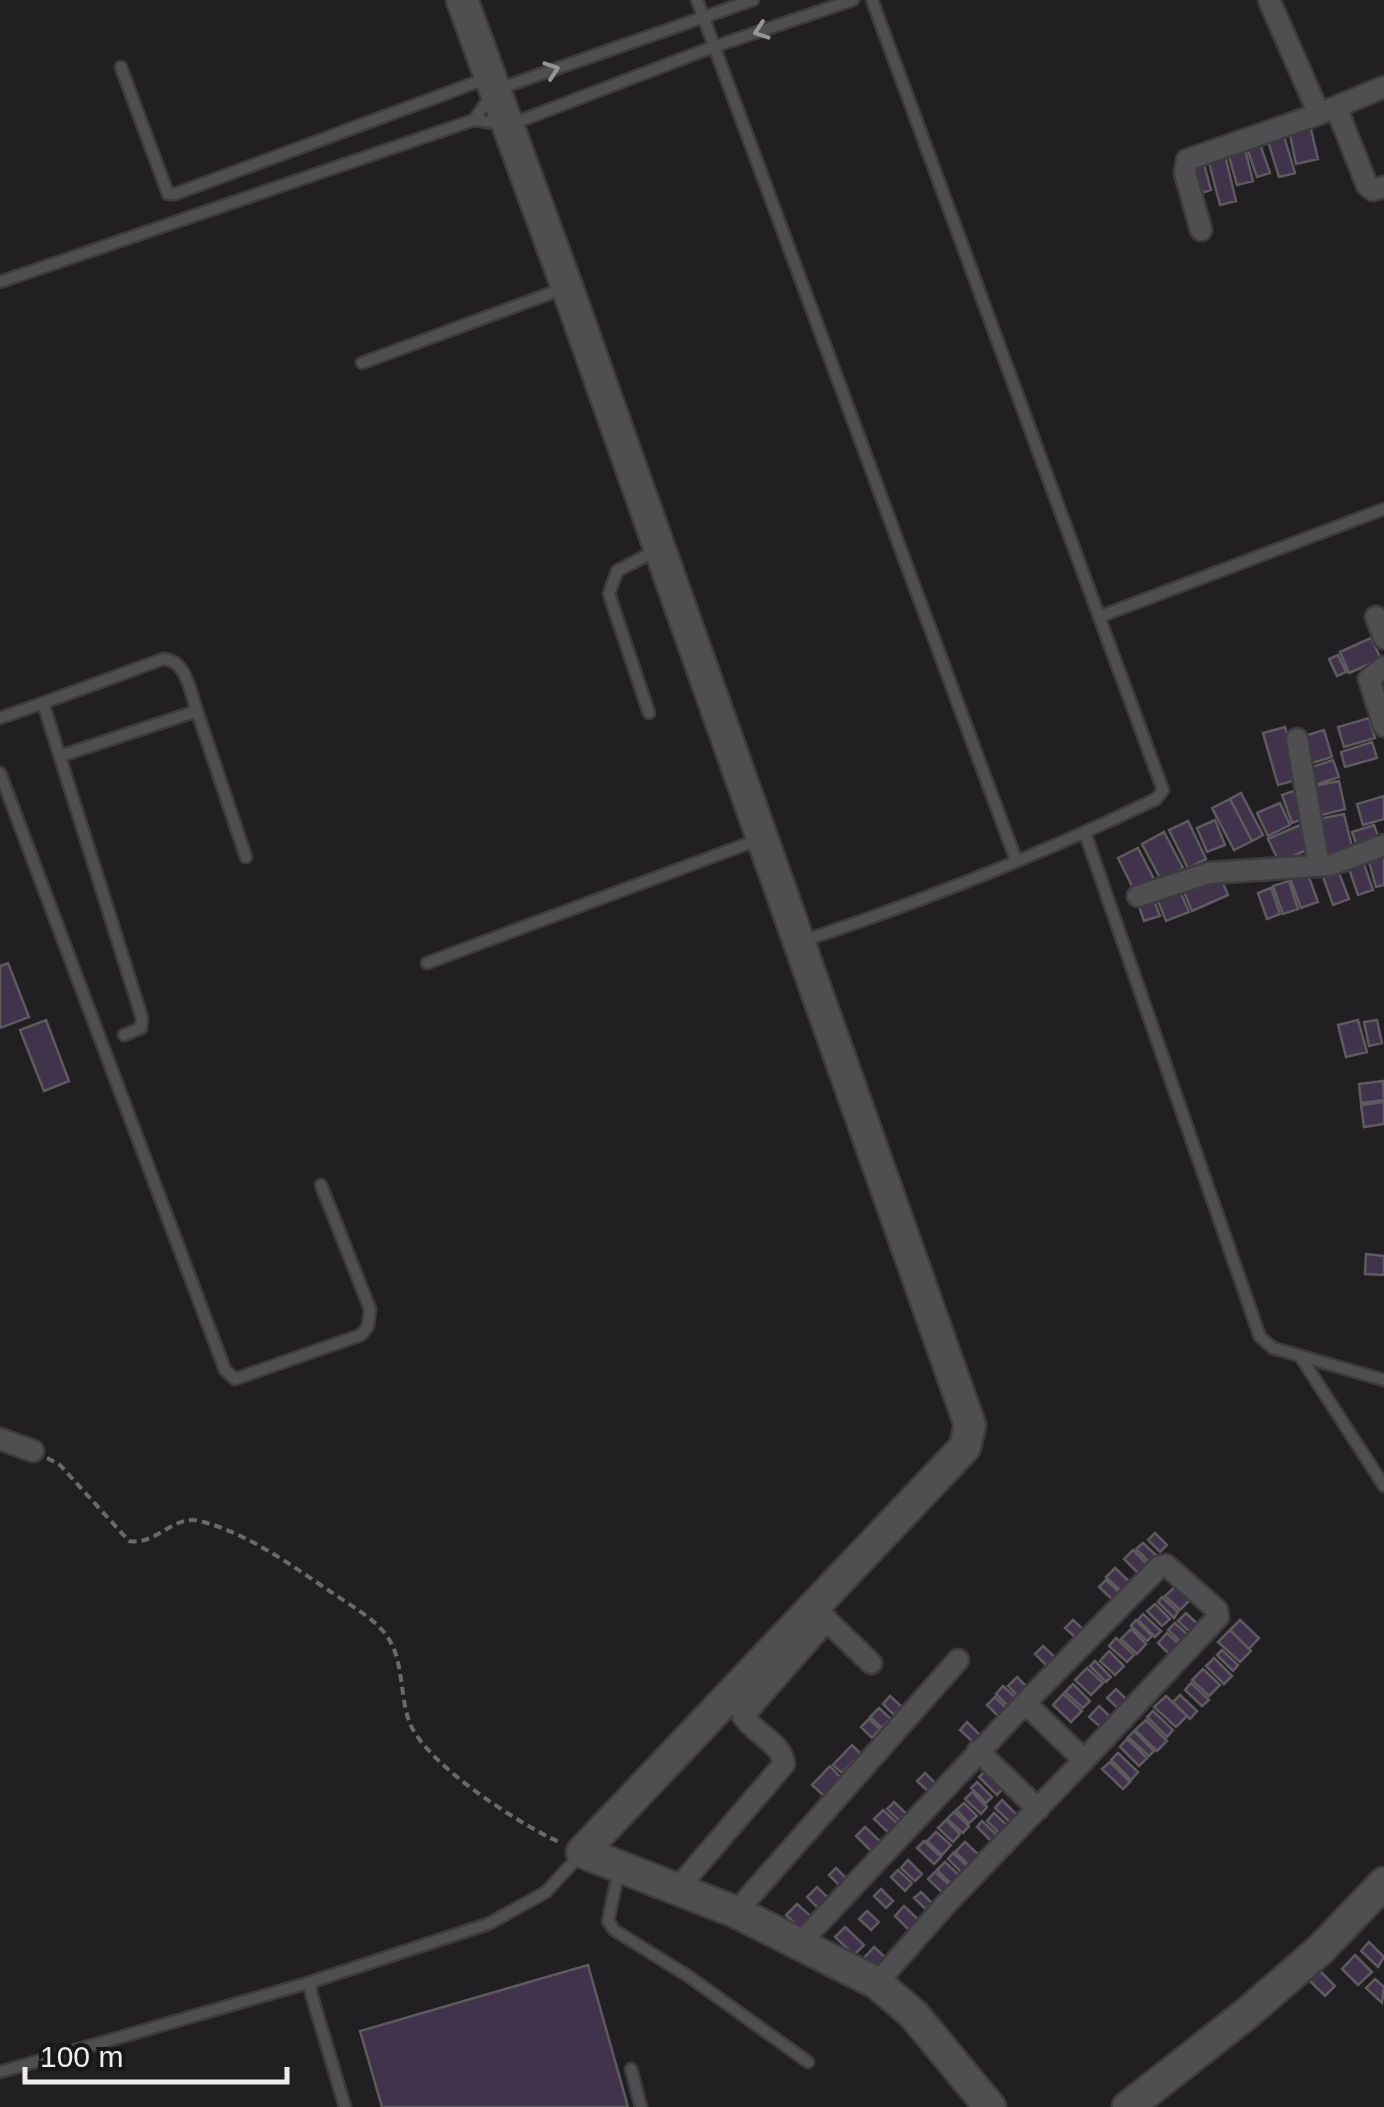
<svg xmlns="http://www.w3.org/2000/svg" width="1384" height="2107" viewBox="0 0 1384 2107" font-family="Helvetica,sans-serif">
<style>
.building{fill:#41334c;stroke:#5d5b5e;stroke-width:2.5}
.lines{fill:none;stroke-linecap:round;stroke-linejoin:round}
.lane-casing{stroke:#3c3b3d;stroke-width:15}
.street-casing{stroke:#3c3b3d;stroke-width:25}
.secondary-casing{stroke:#3c3b3d;stroke-width:35}
.path{stroke:#6a696b;stroke-width:4;stroke-dasharray:8 5;stroke-linecap:butt}
.lane{stroke:#4f4e51;stroke-width:10}
.street{stroke:#4f4e51;stroke-width:20}
.secondary{stroke:#4f4e51;stroke-width:30}
.oneway{stroke:#969598}
</style>
<rect width="100%" height="100%" fill="#211f22"/>
<path class="building" d="M1310 125 1318 159 1296 164 1289 130Z
M1283 133 1295 173 1279 177 1267 138Z
M1259 141 1270 173 1257 177 1246 145Z
M1245 149 1253 181 1237 185 1228 153Z
M1225 155 1236 201 1220 205 1208 159Z
M1202 157 1211 190 1198 194 1188 161Z
M1371 638 1381 659 1349 673 1340 652Z
M1338 655 1346 672 1337 676 1329 659Z
M1369 718 1375 738 1344 747 1338 727Z
M1285 727 1300 779 1278 785 1263 733Z
M1324 730 1332 757 1309 764 1301 737Z
M1372 742 1377 758 1345 767 1341 752Z
M1333 760 1339 777 1315 785 1309 768Z
M1339 781 1345 809 1322 815 1315 786Z
M1299 789 1309 817 1292 823 1282 795Z
M1241 793 1263 835 1252 841 1230 799Z
M1384 796V819L1363 825 1357 804Z
M1230 799 1252 841 1234 850 1212 808Z
M1280 803 1290 825 1268 836 1257 813Z
M1344 814 1353 851 1327 857 1319 819Z
M1215 820 1225 845 1207 852 1197 828Z
M1188 821 1206 859 1188 868 1169 830Z
M1300 825 1311 848 1279 862 1268 839Z
M1374 825 1381 844 1359 852 1352 832Z
M1164 832 1183 868 1161 880 1142 844Z
M1138 848 1155 881 1135 892 1118 858Z
M1384 853V885L1376 887 1368 858Z
M1363 861 1373 890 1358 895 1348 866Z
M1337 868 1349 899 1333 905 1322 874Z
M1307 872 1318 902 1301 908 1290 878Z
M1220 876 1228 895 1192 911 1184 892Z
M1289 881 1298 909 1283 914 1273 886Z
M1176 882 1189 912 1166 921 1154 891Z
M1271 888 1280 914 1267 919 1258 893Z
M1152 895 1160 916 1144 921 1137 901Z
M8 963 29 1017 0 1028V966Z
M46 1020 69 1081 44 1091 20 1030Z
M1358 1020 1367 1052 1346 1057 1338 1025Z
M1377 1020 1382 1043 1369 1046 1364 1022Z
M1383 1081 1384 1100 1361 1103 1359 1084Z
M1384 1102V1124L1364 1127 1361 1105Z
M1366 1254 1384 1256V1275L1365 1274Z
M1155 1533 1167 1545 1160 1552 1148 1540Z
M1143 1543 1157 1556 1150 1563 1136 1549Z
M1133 1550 1148 1565 1139 1574 1124 1559Z
M1115 1568 1131 1583 1122 1592 1106 1577Z
M1106 1580 1121 1594 1114 1601 1099 1587Z
M1176 1586 1190 1600 1180 1610 1165 1596Z
M1162 1597 1178 1612 1174 1618 1158 1602Z
M1155 1604 1170 1619 1162 1626 1147 1611Z
M1186 1613 1203 1629 1195 1637 1178 1621Z
M1143 1614 1161 1631 1155 1637 1138 1620Z
M1073 1620 1084 1630 1076 1638 1065 1628Z
M1136 1620 1152 1636 1147 1641 1131 1626Z
M1240 1620 1259 1638 1249 1649 1230 1630Z
M1175 1623 1192 1639 1185 1646 1168 1630Z
M1131 1629 1146 1644 1137 1654 1121 1639Z
M1230 1630 1251 1651 1240 1662 1218 1642Z
M1167 1633 1180 1645 1170 1655 1158 1643Z
M1116 1638 1134 1655 1127 1662 1109 1646Z
M1043 1646 1058 1660 1050 1669 1035 1654Z
M1222 1650 1238 1665 1233 1671 1217 1655Z
M1109 1651 1124 1666 1115 1675 1100 1661Z
M1214 1658 1232 1676 1224 1684 1206 1666Z
M1095 1661 1111 1677 1106 1682 1090 1666Z
M1087 1668 1103 1683 1091 1695 1075 1680Z
M1203 1669 1220 1685 1209 1696 1192 1680Z
M1017 1677 1032 1692 1023 1701 1008 1686Z
M1191 1683 1209 1700 1202 1706 1185 1690Z
M1073 1684 1090 1701 1083 1708 1065 1692Z
M1003 1686 1018 1700 1010 1708 996 1694Z
M1116 1689 1131 1704 1123 1713 1107 1698Z
M1063 1694 1082 1711 1071 1722 1053 1705Z
M1180 1695 1197 1711 1190 1719 1173 1702Z
M890 1696 902 1707 894 1715 883 1704Z
M1166 1696 1187 1716 1176 1727 1154 1707Z
M995 1697 1008 1710 1000 1718 987 1705Z
M1099 1706 1116 1722 1106 1732 1089 1717Z
M879 1708 891 1719 882 1728 870 1717Z
M1153 1711 1173 1730 1167 1737 1147 1717Z
M869 1719 880 1729 872 1738 861 1727Z
M1146 1720 1167 1741 1157 1751 1135 1730Z
M967 1722 983 1738 976 1745 960 1730Z
M1134 1731 1154 1751 1149 1756 1128 1737Z
M1127 1739 1147 1758 1139 1766 1120 1747Z
M852 1745 861 1754 842 1773 833 1765Z
M1118 1753 1138 1772 1131 1780 1111 1760Z
M1110 1762 1130 1782 1123 1789 1102 1769Z
M830 1766 841 1778 824 1796 812 1785Z
M987 1769 1005 1786 997 1795 979 1777Z
M925 1773 938 1786 931 1794 917 1781Z
M977 1782 992 1797 986 1803 971 1788Z
M972 1792 987 1807 981 1814 965 1799Z
M1002 1800 1019 1817 1012 1824 995 1808Z
M894 1802 911 1818 904 1825 887 1809Z
M964 1803 977 1816 969 1823 956 1810Z
M883 1810 899 1825 890 1834 874 1819Z
M954 1812 969 1826 963 1833 947 1819Z
M994 1813 1010 1828 1002 1836 987 1821Z
M946 1820 960 1834 953 1842 938 1828Z
M982 1821 1000 1838 994 1844 977 1827Z
M865 1827 882 1843 873 1853 856 1836Z
M936 1832 951 1845 942 1855 927 1841Z
M924 1841 941 1857 934 1864 917 1848Z
M965 1842 980 1856 970 1866 955 1852Z
M953 1853 971 1870 965 1876 948 1859Z
M908 1860 922 1874 915 1881 901 1868Z
M945 1862 962 1878 954 1887 937 1870Z
M836 1868 849 1881 842 1888 829 1875Z
M898 1870 912 1883 905 1891 891 1877Z
M935 1872 954 1889 946 1896 928 1879Z
M817 1887 830 1900 820 1910 807 1897Z
M881 1889 893 1901 886 1908 874 1896Z
M921 1892 937 1908 931 1914 914 1898Z
M797 1904 814 1919 803 1931 786 1915Z
M904 1906 923 1924 913 1934 895 1916Z
M867 1911 879 1922 871 1930 859 1919Z
M845 1927 864 1945 854 1955 835 1937Z
M1369 1942 1384 1957 1378 1967 1361 1951Z
M874 1947 886 1958 874 1970 863 1959Z
M1355 1955 1372 1972 1358 1985 1342 1969Z
M588 1965 628 2107H382L360 2031Z
M1319 1970 1335 1986 1325 1996 1309 1980Z
M1375 1979 1384 1987 1382 2003 1366 1988Z"/>
<g class="lines">
<defs>
<path id="lane" d="M697 0 1016 860
M121 67 168 194H175L485 79
M474 120 495 90 753 0
M0 282 474 120 509 125 713 47 853 0
M362 363 562 289
M1101 616 1384 509
M43 703 163 659C187 660 190 692 197 711L60 756
M197 711 246 857
M649 713 609 594 617 571 655 551
M0 718 43 703 142 1018 141 1028 124 1035
M0 773 225 1370 235 1379 361 1335 368 1326 370 1309 321 1185
M1085 833 1260 1337 1273 1348 1384 1380
M803 941C923 901 1042 854 1156 799L1163 790 872 0
M427 963 760 839
M1300 1356 1384 1486
M619 1869 608 1921 614 1930 688 1976 808 2062
M631 2069 641 2107
M0 2072 311 1982
M345 2107 311 1993V1982L488 1924 546 1892 580 1855"/>
<path id="street" d="M1269 0 1319 114
M1336 107 1367 185 1373 190 1384 187
M1201 230 1185 173 1187 160 1319 114 1384 87
M1376 617 1384 638
M1384 667 1369 679 1384 726
M1297 739 1319 866
M1138 896 1209 873 1331 865 1384 845
M0 1439 33 1451
M817 1611 871 1663
M978 1751 1038 1809
M678 1888 784 1764C782 1743 754 1733 743 1716L827 1620
M736 1912 958 1660
M798 1945 1025 1703
M877 1983 945 1905 1084 1760 1025 1703 1159 1567 1166 1565 1217 1610 1218 1617 1084 1760"/>
<path id="secondary" d="M462 0 567 287 970 1425 965 1447 582 1852 736 1912 877 1983 914 2015 990 2107
M1128 2107 1245 2015 1320 1950 1384 1883"/>
</defs>
<use href="#lane" class="lane-casing"/>
<use href="#street" class="street-casing"/>
<use href="#secondary" class="secondary-casing"/>
<path class="path" d="M47 1458 60 1465 129 1541C156 1546 173 1514 200 1521 250 1534 292 1566 334 1594 350 1605 370 1616 383 1631 404 1655 399 1689 408 1718 420 1761 519 1824 559 1842"/>
<use href="#lane" class="lane"/>
<use href="#street" class="street"/>
<use href="#secondary" class="secondary"/>
</g>
<defs><path id="oneway-chevron" d="M-2-3.5L2.5 0L-2 3.5" fill="none" stroke-width="1.6" stroke-linecap="round" stroke-linejoin="round" transform="scale(2.5)"/></defs>
<g class="oneway">
<use href="#oneway-chevron" transform="translate(761 31) rotate(161)"/>
<use href="#oneway-chevron" transform="translate(552 70) rotate(-19)"/>
</g>
<path d="M25 2067v15h262v-15" fill="none" stroke="#edecee" stroke-width="5"/>
<text x="40" y="2067" font-size="30" fill="#edecee" stroke="#181619" stroke-width="8" paint-order="stroke">100 m</text>
</svg>
